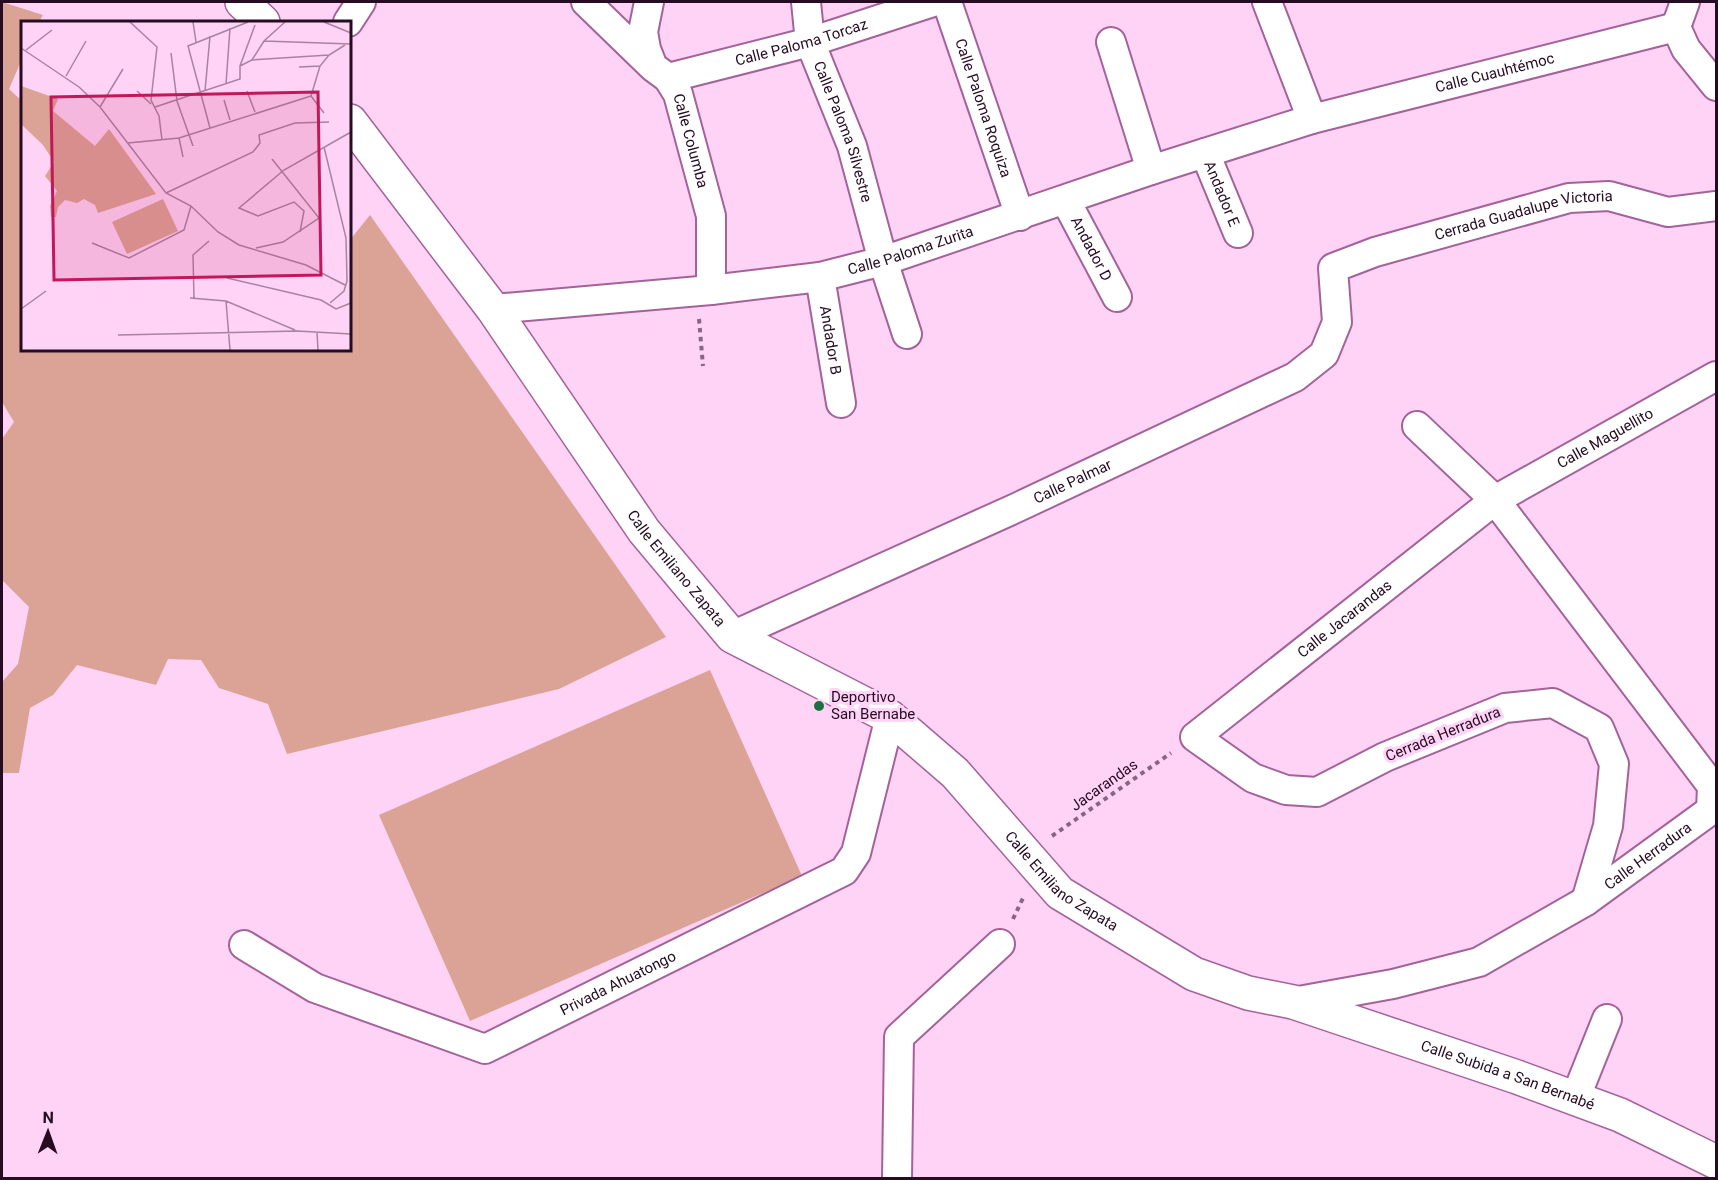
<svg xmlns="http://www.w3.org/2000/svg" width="1718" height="1180" viewBox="0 0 1718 1180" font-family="Roboto,sans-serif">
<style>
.green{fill:#dba395}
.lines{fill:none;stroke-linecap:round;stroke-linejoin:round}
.minor-casing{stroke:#a46398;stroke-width:32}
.tertiary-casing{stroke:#a46398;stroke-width:36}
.path{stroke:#886682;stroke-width:4;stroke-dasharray:4.5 4.5;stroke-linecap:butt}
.minor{stroke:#fff;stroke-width:28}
.tertiary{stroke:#fff;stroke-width:33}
.poi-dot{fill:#1d6f40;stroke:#fed3f5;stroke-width:2}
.labels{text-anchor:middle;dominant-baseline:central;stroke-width:6;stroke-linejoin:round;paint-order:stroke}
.street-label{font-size:15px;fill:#260c22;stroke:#fed3f5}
.poi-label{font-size:15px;fill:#260c22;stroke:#fed3f5;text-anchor:start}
.inset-road{fill:none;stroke:#a883a1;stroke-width:1.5}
.view{fill:#c2185b;fill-opacity:0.15;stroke:#c2185b;stroke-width:3}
.inset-edge{fill:none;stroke:#260c22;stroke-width:3}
</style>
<rect width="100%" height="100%" fill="#fed3f5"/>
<path class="green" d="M2 2 43 15 39 22H22V59L9 89 22 101V350H350V240L370 215 666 637 559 689 287 754 268 704 219 688 201 660 168 659 156 685 77 665 53 695 30 708 19 773H2V682L18 664 29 607 2 580V439L14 422 2 402Z
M710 670 802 876 470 1021 379 815Z"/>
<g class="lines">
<defs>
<g id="minor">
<path d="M586 2 651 65"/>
<path id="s1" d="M649 2 643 32 646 49 653 67 668 78 678 94 711 216V290"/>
<path id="s2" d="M806 2 810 42 852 146 883 261 907 334"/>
<path id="s3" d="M947 2 1020 216"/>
<path d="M1267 2 1312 119"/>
<path d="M348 22 361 2"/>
<path d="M1676 27 1686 49 1716 86"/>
<path d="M1676 27 1685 2"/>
<path d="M1111 42 1151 170"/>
<path id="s4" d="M668 78 810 42 933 2"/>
<path id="s5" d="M1205 153 1238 233"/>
<path id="s6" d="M1066 201 1117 297"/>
<path id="s7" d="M820 277 841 403"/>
<path id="s8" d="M493 309 711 290 820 277 883 261 1151 170 1312 119 1676 27"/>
<path id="s9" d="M732 636 1016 508 1295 377 1324 354 1337 322 1333 268 1375 252 1569 198 1609 196 1668 212 1716 206"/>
<path id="s10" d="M1586 901 1608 826 1614 764 1599 728 1553 703 1505 708 1385 757 1317 792 1286 790 1253 778 1195 737 1495 500 1716 376"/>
<path id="s11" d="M244 945 315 988 485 1049 844 871 856 853 890 717"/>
<path id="s12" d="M1293 1002 1393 984 1479 962 1586 901 1711 810 1712 786 1495 500 1417 426"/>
<path d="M1575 1099 1607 1019"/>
<path d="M897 1178 899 1037 1000 944"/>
</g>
<g id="tertiary">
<path d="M242 2 263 22"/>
<path id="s13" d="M350 121 493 309 644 531 732 636 890 717 955 773 1060 893 1194 974 1248 993 1293 1002 1517 1077 1620 1115 1716 1162"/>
</g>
</defs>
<use href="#minor" class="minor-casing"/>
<use href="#tertiary" class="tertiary-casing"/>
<path class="path" d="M699 319 703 366
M1052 836 1171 753
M1013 919 1024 896"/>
<use href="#minor" class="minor"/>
<use href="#tertiary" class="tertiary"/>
</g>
<circle class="poi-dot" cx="819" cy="706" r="6"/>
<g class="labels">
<g class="street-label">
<text stroke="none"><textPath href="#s4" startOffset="138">Calle Paloma Torcaz</textPath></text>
<text stroke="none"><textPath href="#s8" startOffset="1034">Calle Cuauhtémoc</textPath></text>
<text stroke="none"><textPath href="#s3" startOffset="112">Calle Paloma Roquiza</textPath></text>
<text stroke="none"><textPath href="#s2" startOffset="136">Calle Paloma Silvestre</textPath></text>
<text stroke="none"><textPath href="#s1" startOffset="153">Calle Columba</textPath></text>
<text stroke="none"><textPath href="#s5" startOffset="44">Andador E</textPath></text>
<text stroke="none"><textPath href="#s9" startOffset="944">Cerrada Guadalupe Victoria</textPath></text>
<text stroke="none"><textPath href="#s6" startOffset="54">Andador D</textPath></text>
<text stroke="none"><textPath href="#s8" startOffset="423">Calle Paloma Zurita</textPath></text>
<text stroke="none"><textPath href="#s7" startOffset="64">Andador B</textPath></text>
<text stroke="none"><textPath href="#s10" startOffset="1132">Calle Maguellito</textPath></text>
<text stroke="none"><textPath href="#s9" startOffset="374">Calle Palmar</textPath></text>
<text stroke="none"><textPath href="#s13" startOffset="554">Calle Emiliano Zapata</textPath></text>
<text stroke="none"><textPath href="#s10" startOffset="814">Calle Jacarandas</textPath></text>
<text transform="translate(1443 734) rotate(-22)">Cerrada Herradura</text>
<text transform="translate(1104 785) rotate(-35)">Jacarandas</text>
<text stroke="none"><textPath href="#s12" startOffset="390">Calle Herradura</textPath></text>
<text stroke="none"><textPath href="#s13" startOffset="1058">Calle Emiliano Zapata</textPath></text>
<text stroke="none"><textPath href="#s11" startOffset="412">Privada Ahuatongo</textPath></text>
<text stroke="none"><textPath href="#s13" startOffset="1551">Calle Subida a San Bernabé</textPath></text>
</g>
<g class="poi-label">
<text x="831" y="697">Deportivo<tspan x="831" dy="17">San Bernabe</tspan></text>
</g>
</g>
<g transform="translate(21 21)">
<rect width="330" height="330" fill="#fed3f5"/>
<path d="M0 65 37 78 32 90 74 125 88 108 135 173 77 192 74 184 63 178 56 182 44 179 37 186 35 196H30L29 185 36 170 24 155 33 141 22 124 0 103ZM142 178 157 210 106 233 91 201Z" fill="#dba395"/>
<path class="inset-road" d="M109 1 136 26 130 79 138 95 141 119M172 1 175 21M303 1 330 12M243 20 330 23M0 27 58 66 79 86 145 172 170 185 197 211 218 224 285 244 324 264M5 29 31 9M150 32 156 80 172 125M231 39 308 34M219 45 231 39 243 20 264 1M278 46 299 45M45 55 65 20M205 63 209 7M116 70 130 83M184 70 189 15M226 70 234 91M290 75 299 45 308 34 324 24M290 75 303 92M203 79 209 99M79 86 102 48M134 86 219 58V45L234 4M189 107 167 25 227 1M158 117 162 136M107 122 158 117 290 75M303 126 325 217 326 260 323 270 309 282M145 172 232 131 239 122 238 114 274 102 308 101M279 211 283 190 273 181 237 195 218 187 263 149 330 111M71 222 108 237 163 209 170 185M235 227 262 221 298 197 251 138M206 257 300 279 315 288 330 282M169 277 205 280 274 309M173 278 172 234 188 220M205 280 209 329M0 288 25 270M296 311 297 329M97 314 276 310 330 313"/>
<path class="view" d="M297 71 300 254 33 259 30 76Z"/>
<rect width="330" height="330" class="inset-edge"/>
</g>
<rect width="1718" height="1180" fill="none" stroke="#260c22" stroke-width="6"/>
<g transform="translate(48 1132) rotate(1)" stroke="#fed3f5" stroke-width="4.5" paint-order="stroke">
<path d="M0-4.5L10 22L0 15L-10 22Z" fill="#260c22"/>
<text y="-9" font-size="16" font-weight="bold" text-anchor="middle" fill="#260c22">N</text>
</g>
</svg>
